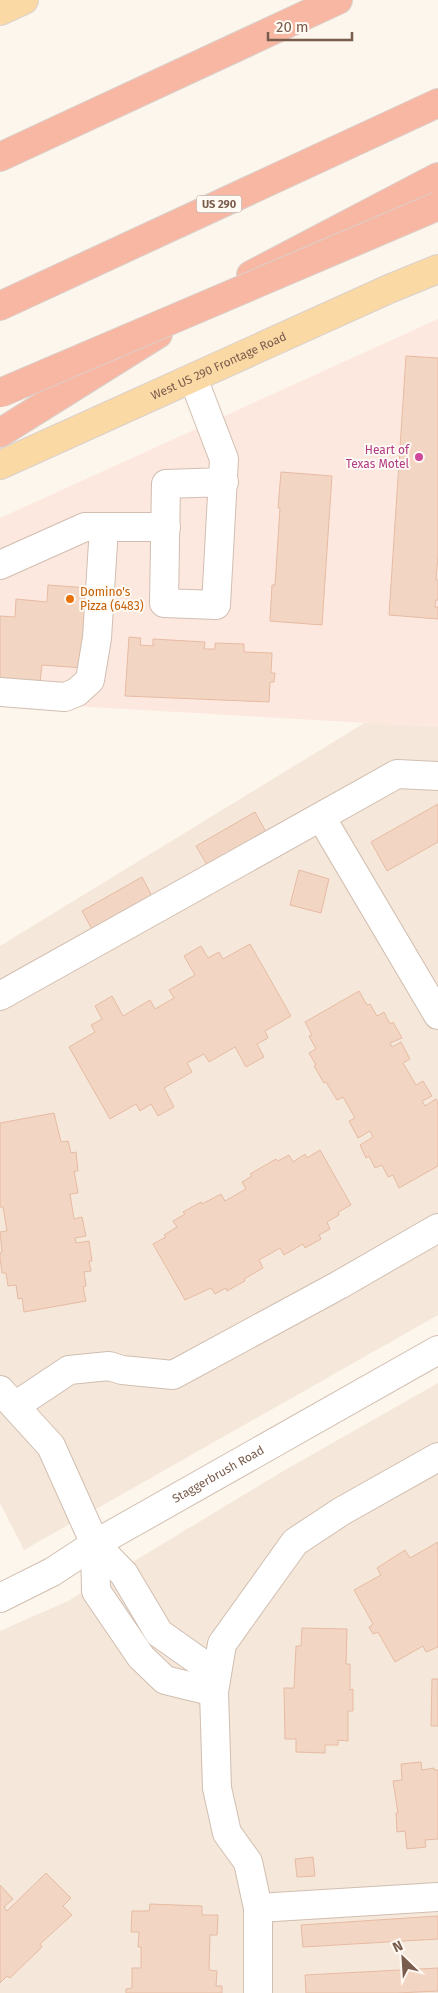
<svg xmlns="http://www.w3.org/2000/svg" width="438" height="1993" viewBox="0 0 438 1993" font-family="'Fira Sans',sans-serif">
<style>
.residential{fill:#f5e8da}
.commercial{fill:#fde8e0}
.building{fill:#f3d5c3;stroke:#e6bba3}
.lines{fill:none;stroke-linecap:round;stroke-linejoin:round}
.minor-casing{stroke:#d1beb0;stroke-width:30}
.major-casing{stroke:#dad1cd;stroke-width:30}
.highway-casing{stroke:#dad1cd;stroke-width:30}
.minor{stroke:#fff;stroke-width:28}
.major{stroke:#fbd9a5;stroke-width:28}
.highway{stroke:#f7b7a3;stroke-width:28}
.highway-bridge-casing{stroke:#dad1cd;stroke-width:30;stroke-linecap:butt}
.highway-bridge{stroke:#f7b7a3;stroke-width:28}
.hotel-dot{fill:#d1479c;stroke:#fffaf3;stroke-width:2}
.food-dot{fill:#e8710a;stroke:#fffaf3;stroke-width:2}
.labels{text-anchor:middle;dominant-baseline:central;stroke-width:4;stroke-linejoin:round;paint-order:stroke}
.shield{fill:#fffaf3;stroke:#a28b7f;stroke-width:1}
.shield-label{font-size:11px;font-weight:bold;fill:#7a5c4d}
.street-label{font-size:12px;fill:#7a5c4d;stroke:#fffaf3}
.hotel-label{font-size:12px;fill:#b23c85;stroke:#fffaf3;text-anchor:end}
.food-label{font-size:12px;fill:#c56008;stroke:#fffaf3;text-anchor:start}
</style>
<rect width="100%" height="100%" fill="#fdf6ec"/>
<path class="residential" d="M366 722 438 727V1315L24 1550 0 1503V946Z
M438 1383V1993H0V1631L68 1601 285 1470Z"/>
<path class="commercial" d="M438 319V727L0 702V518Z"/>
<path class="building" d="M406 356 438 358V556L436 580H438V600H436L435 607H438V619L389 615Z
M281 472 332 476 322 625 270 621 272 585H275L280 508H278Z
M48 585 89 588 83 668 42 665 40 682 0 679V616L15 617 16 599 47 602Z
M129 637 141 638 140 645 153 646V639L205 642 204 649H215V643L244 644V652L272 653 271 673H275L274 682H270L269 702 125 696Z
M438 804V842L387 871 371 842Z
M255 812 266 832 207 865 196 846Z
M299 870 329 879 321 913 290 905Z
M142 877 153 898 93 931 82 911Z
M250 944 291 1016 265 1031 268 1038 257 1044 264 1057 246 1067 235 1047 209 1062 204 1054 187 1063 192 1072 164 1088 174 1107 158 1116 151 1104 140 1111 136 1104 110 1119 69 1047 95 1032 91 1025 102 1019 95 1006 112 996 123 1016 150 1000 155 1009 174 998 169 990 195 975 184 956 201 946 208 958 219 952 223 959Z
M359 991 367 1005 370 1004 377 1016 384 1012 390 1024 393 1022 402 1038 390 1043 392 1047 401 1042 410 1059 403 1063 416 1085 423 1081 432 1096 422 1101 425 1106 436 1099 438 1102V1166L399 1188 393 1175 388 1177 382 1165 375 1168 369 1156 366 1158 360 1145 373 1137 370 1131 358 1138 349 1121 355 1118 343 1097 337 1100 326 1082 324 1083 314 1066 316 1065 309 1053 316 1049 309 1036 312 1035 305 1022Z
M54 1113 61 1142 68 1141 71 1153 76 1152 78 1171H74L78 1193 70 1194 74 1219 82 1217 86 1236 75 1238 76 1243 89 1241 92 1261H89L91 1271 84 1272 86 1286 83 1287 86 1301 24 1312 22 1298 18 1299 16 1285 8 1286 6 1273H2L0 1258V1253L2 1252 0 1232 7 1231 3 1207H0V1123Z
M320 1150 351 1205 338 1212 339 1215 327 1222 330 1229 319 1235 321 1239 305 1248 303 1244 284 1255 280 1248 259 1260 263 1268 244 1279 245 1281 227 1291 226 1288 215 1294 211 1288 185 1300 153 1244 166 1237 164 1235 177 1227 173 1221 185 1214 183 1212 201 1202 202 1204 221 1194 225 1201 246 1189 242 1182 252 1176 250 1174 276 1159 278 1161 289 1155 293 1162 305 1154 307 1158Z
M438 1542V1647L426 1652 423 1646 395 1662 378 1632 373 1634 369 1627 373 1624 354 1590 381 1575 377 1568 405 1550 410 1558Z
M302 1628 347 1629 346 1664H350V1690L353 1689V1711H348V1741L338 1740V1745H325V1753L296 1752V1739H285L284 1688H294L296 1646H301Z
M432 1679H438V1726H431Z
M421 1762 422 1770 434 1768V1770H438V1839L425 1840 426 1847 407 1849 405 1831 397 1832 396 1813H398L393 1781 402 1780 401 1764Z
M313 1857 315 1876 297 1877 295 1859Z
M46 1873 71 1898 63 1906 72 1915 40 1944 42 1947 10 1978 7 1976 0 1983V1885L13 1899 4 1907 7 1911Z
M150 1904 202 1906V1915H218L217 1935H210L209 1970 217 1971 216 1986H222V1993H126V1989L132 1988V1968H141V1947H138L139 1932H131L132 1911H149Z
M438 1916V1939L303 1947 301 1925Z
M438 1968V1991L398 1993H306L305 1975Z"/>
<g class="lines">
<defs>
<g id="minor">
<path d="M193 378 224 459 216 605 164 603 166 484 224 482"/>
<path d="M0 565 85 527H166"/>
<path d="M0 692 65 697 77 692 90 680 97 638 104 527"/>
<path d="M321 817 438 1015"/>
<path d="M0 996 397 774 438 776"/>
<path d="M0 1390 51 1446 95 1544 124 1574 159 1633 200 1662 217 1667"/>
<path d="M15 1406 69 1370 109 1366 122 1370 173 1375 339 1285 438 1228"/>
<path d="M95 1544 96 1591 141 1657 165 1680 214 1692"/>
<path id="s1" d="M0 1598 52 1572 95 1544 438 1350"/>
<path d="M258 1908 438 1897"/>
<path d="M258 1993V1908L248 1862 227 1833 217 1788 214 1692 222 1644 295 1542 342 1511 438 1457"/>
</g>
<g id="major">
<path d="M0 11 24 0"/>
<path id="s2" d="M0 465 389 289 438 269"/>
</g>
<path id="highway" d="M0 157 338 0
M251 275 438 177
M0 306 438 103
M0 433 158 334"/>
</defs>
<use href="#minor" class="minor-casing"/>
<use href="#major" class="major-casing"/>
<use href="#highway" class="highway-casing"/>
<use href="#minor" class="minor"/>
<use href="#major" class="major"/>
<use href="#highway" class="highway"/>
<defs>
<path id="highway-bridge" d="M0 393 438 206"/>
</defs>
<use href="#highway-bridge" class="highway-bridge-casing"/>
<use href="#highway-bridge" class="highway-bridge"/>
</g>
<circle class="hotel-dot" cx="419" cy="457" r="5"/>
<circle class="food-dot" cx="70" cy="599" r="5"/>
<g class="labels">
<rect class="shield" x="196.5" y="195.5" width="45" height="17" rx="4"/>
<g class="shield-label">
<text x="219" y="204">US 290</text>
</g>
<g class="street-label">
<text stroke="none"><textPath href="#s2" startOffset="240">West US 290 Frontage Road</textPath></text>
<text stroke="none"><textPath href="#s1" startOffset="251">Staggerbrush Road</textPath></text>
</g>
<g class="hotel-label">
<text x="409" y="450">Heart of<tspan x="409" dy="14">Texas Motel</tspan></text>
</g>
<g class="food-label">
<text x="80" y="592">Domino's<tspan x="80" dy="14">Pizza (6483)</tspan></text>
</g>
</g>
<g transform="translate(403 1958) rotate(335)" stroke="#fffaf3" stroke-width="4" paint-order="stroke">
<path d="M0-4L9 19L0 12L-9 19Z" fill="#7a5c4d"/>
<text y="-8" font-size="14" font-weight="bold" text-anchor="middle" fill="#7a5c4d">N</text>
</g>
<path d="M268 32v8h84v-8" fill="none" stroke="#7a5c4d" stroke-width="2.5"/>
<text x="276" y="32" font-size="15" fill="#7a5c4d" stroke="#fffaf3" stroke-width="4" paint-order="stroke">20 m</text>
</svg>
